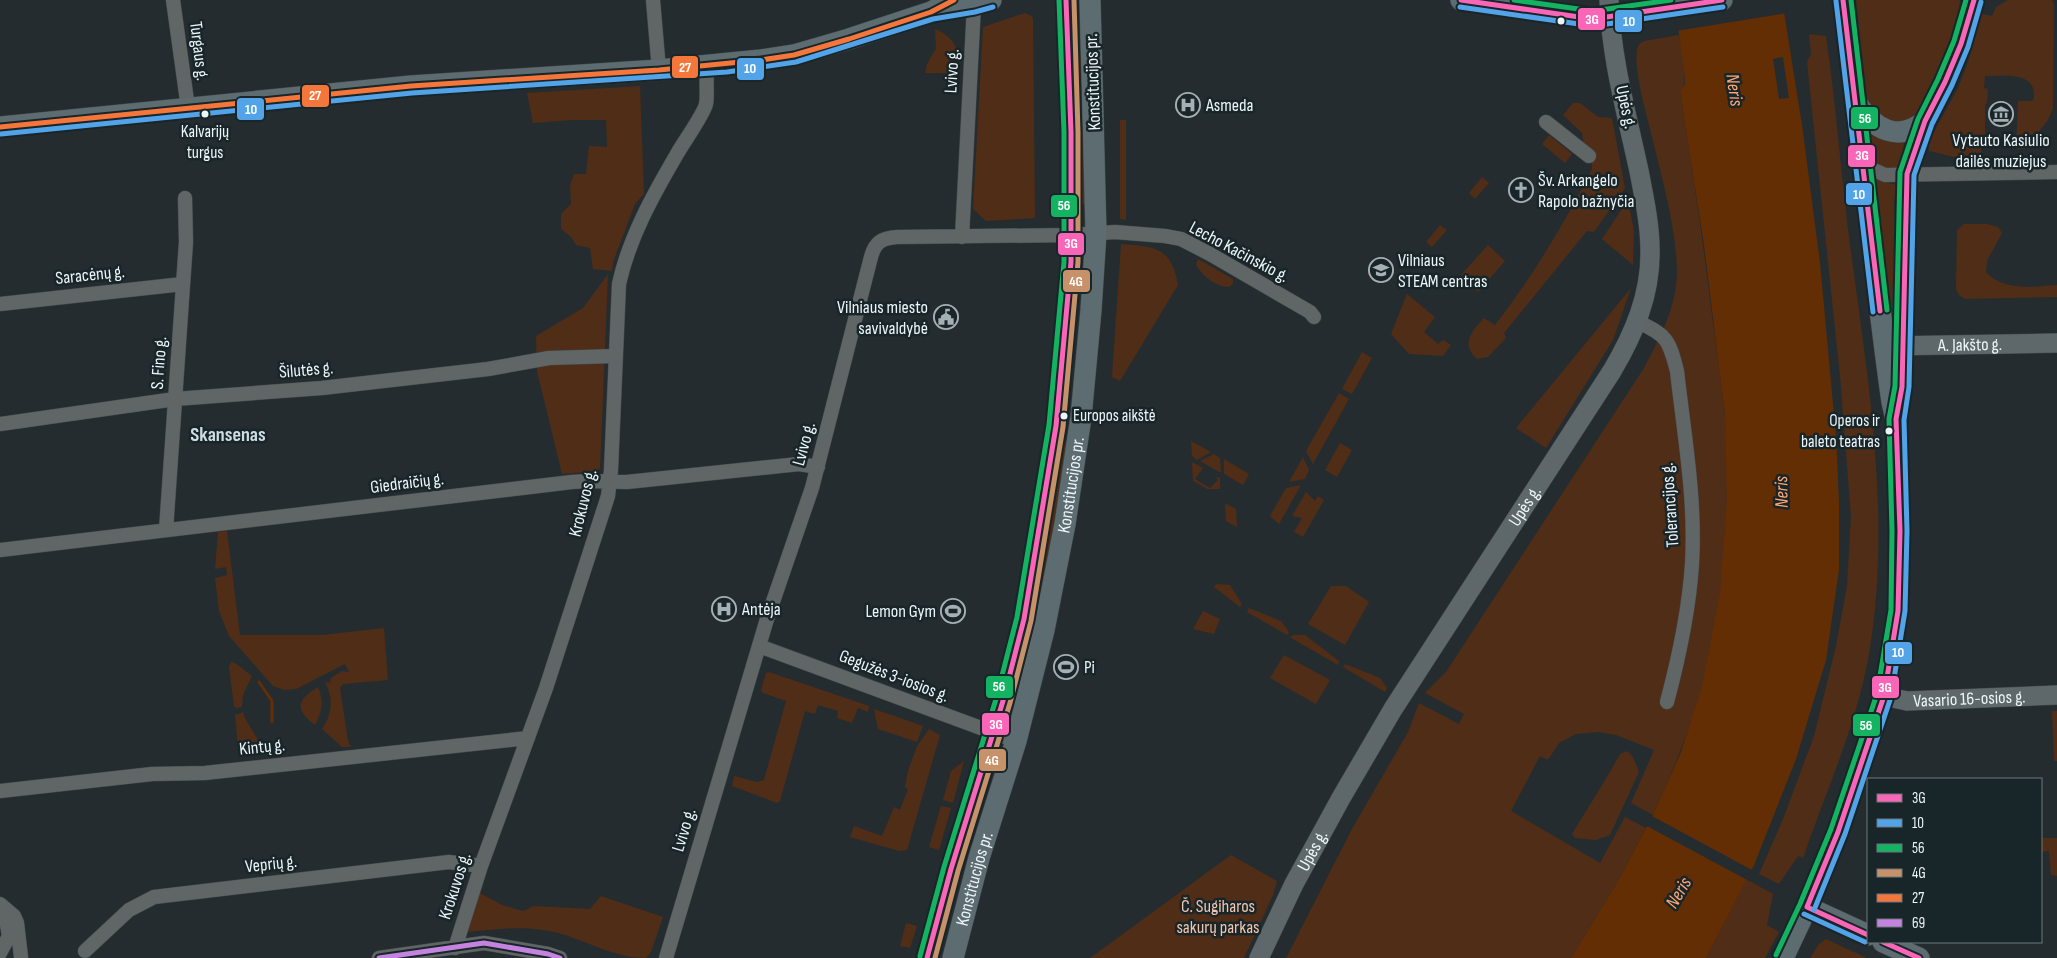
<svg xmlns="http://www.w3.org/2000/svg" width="2057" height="958" viewBox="0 0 2057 958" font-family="'Sofia Sans Condensed',sans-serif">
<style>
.green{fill:#502d17}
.water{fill:#642e04}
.pier{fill:#252c2f}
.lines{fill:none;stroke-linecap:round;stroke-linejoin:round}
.stream{stroke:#642e04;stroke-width:3}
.street-casing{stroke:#434a4c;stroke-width:15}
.secondary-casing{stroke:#434a4c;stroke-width:20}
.primary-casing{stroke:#434a4c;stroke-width:22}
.street{stroke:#606566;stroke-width:14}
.secondary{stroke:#5e686b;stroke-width:19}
.primary{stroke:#5c6c70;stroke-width:21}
.bus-1-casing{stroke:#182529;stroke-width:9}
.bus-2-casing{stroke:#182529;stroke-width:9}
.bus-3-casing{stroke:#182529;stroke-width:9}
.bus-4-casing{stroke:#182529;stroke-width:9}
.bus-5-casing{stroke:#182529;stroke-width:9}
.bus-6-casing{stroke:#182529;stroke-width:9}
.bus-1{stroke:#fa66b7;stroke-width:5}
.bus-2{stroke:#53a3e8;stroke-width:5}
.bus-3{stroke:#13b361;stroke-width:5}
.bus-4{stroke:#c7916a;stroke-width:5}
.bus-5{stroke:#f5763a;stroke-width:5}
.bus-6{stroke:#c483df;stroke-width:5}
.bus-dot{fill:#ecf5f8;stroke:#182529;stroke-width:2}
.labels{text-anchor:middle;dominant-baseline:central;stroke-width:5;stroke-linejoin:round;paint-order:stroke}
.bus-label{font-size:17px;fill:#ecf5f8;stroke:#182529}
.street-label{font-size:18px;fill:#ecf5f8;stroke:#182529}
.poi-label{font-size:18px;fill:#ecf5f8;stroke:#182529;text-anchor:start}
.park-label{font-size:18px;fill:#f2c5ac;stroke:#182529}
.water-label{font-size:19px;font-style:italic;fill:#ffa774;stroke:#182529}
.quarter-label{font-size:20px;font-weight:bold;fill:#cddde3;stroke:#182529}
.line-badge{stroke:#182529;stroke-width:2}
.badge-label{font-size:14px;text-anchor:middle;font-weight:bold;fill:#fff}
</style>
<rect width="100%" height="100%" fill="#252c2f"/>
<path class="green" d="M1856 0H1960C1959 27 1935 94 1917 115 1912 120 1899 123 1892 121 1880 118 1872 110 1867 99Z
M2008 0H2052L2054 4 2053 108 2048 120 2025 149H2016L2018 101H2033C2040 71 2005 76 1985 76L1984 88 1988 89 1987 103 1985 104V147L1981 148V153L1978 157 1963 159 1929 151V141L1958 88 1968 62 1982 14 1992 16 1996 7Z
M1075 8 1079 9 1086 204H1081Z
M1025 13 1032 16 1033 19 1035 218 986 221 973 209 983 27Z
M935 29C956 38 961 52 959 73H925L927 64 936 48Z
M1809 34 1826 36C1836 105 1841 175 1850 245 1868 380 1892 518 1869 654 1857 724 1826 791 1803 858L1798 856 1779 884 1759 874 1783 819 1814 736 1836 646 1847 586 1851 516 1840 376 1807 62 1811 54Z
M1679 35C1681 48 1690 82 1680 91 1692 166 1703 241 1712 316 1717 350 1722 384 1725 418 1731 507 1726 601 1702 688 1689 732 1672 773 1653 815L1631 803 1654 750 1616 735 1598 732 1576 734 1559 743 1548 760 1540 756 1511 811 1600 863 1625 817 1646 828 1618 881 1571 958H1286L1352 829 1408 732 1419 703 1459 724 1464 714 1425 693 1446 672 1644 368C1660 338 1677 306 1677 271 1676 224 1660 171 1649 125 1644 105 1634 69 1637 49 1638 45 1640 43 1644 41Z
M640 86 644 194 635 204 613 262 612 271 593 269 590 248 576 245 571 237 561 229V214L571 204 570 185 574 174H586L589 146 607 147 606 120H572L533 123 527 93Z
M1573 103H1580L1598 117 1612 118 1625 188 1594 232 1587 231 1504 333 1506 338 1488 357 1477 359C1460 344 1472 331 1484 318L1495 325C1533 276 1564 224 1592 169V154L1584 147 1582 133 1563 115Z
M1120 120H1126V220L1120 219Z
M1869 130 1905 140 1898 171H1889L1873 164Z
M1549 135 1572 154 1565 163 1542 144Z
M1482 177 1489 183 1475 199 1469 193Z
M1868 177 1896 185 1894 204 1898 332 1890 334Z
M1628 200 1634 231 1633 265 1602 239Z
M1964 224H1987L1998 227 2002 233 1987 261 1986 272C2002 291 2035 287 2057 285V297L1965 299 1959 295 1956 289 1957 230Z
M1440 225 1447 230 1432 247 1426 242Z
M1121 244C1155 247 1171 246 1178 285L1120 381 1112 377Z
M1488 245 1505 261 1478 292 1460 276Z
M1198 259 1233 279V283L1229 287C1217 287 1201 276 1196 264Z
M608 274 600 468 597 471 562 474 537 371 536 336 583 308Z
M1631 288 1613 340 1546 448 1516 428Z
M1407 294 1435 317 1424 332 1438 344 1443 340 1451 345 1443 356 1409 354 1391 334Z
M1362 352 1372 358 1352 394 1342 389Z
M1339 393 1349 399 1313 464 1306 451Z
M1063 441 1069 442 1042 599 1037 598Z
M1191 441 1211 452 1197 460 1192 456Z
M1340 443 1352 450 1337 477 1325 470Z
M1214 454 1220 458 1221 473 1200 461Z
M1303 457 1309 470 1305 479 1289 482Z
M1224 459 1249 474 1243 485 1224 474Z
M1192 462 1203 468 1195 479 1210 488 1218 480 1216 478 1218 477 1220 478V489H1207L1193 481Z
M1301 485 1279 524 1270 516 1286 488Z
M1306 492 1315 501 1318 496 1324 500 1303 537 1294 532 1302 518 1292 516Z
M1225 503 1236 509 1237 527 1226 521Z
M227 531 240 635H323L384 628 388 680 343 684 340 688 348 741 351 747H342L322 729C332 714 334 699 325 682L330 683 331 678 342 671 349 672 345 664 296 689 284 690 273 686 229 636 219 611 215 578 227 575 226 567 215 569 218 532Z
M1216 584 1230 585 1242 604 1240 607 1214 587Z
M1331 586H1346L1369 602 1345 645 1308 624Z
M1249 608 1281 621 1289 632 1287 635 1247 612Z
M1203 611 1220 619 1214 634 1193 629Z
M1293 635H1305L1339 661 1338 665 1291 638Z
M1284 655 1330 680 1316 704 1270 678Z
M231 662 235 663 252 676 243 695 242 707 236 708 234 706 229 667Z
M1345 664 1380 678 1387 688 1385 692 1343 667Z
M769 672 869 706 868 712 858 708 852 723 837 718 838 711 818 705 815 714 805 711 780 801 777 803 732 786 734 776 757 782 764 780 786 701 763 693 761 690 766 673Z
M318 687C324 701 322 712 315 725 294 709 297 700 318 687Z
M874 709 923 726 917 742 878 729Z
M2052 711H2057V761H2054Z
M243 712C246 725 262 739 259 750L253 756 243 755 238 747 235 715Z
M929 729 940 735 907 850 899 851 850 837 854 826 882 836 894 807 900 810 908 789 905 787 908 771 917 746Z
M1627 751 1633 757 1639 772 1610 835 1596 840 1575 838 1572 834C1588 807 1605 782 1620 754Z
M964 761 953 803 943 800 951 771Z
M941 806 951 808 939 850 929 847Z
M2041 838H2057V876L2051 875 2049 851 2041 852Z
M1231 855 1277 881 1273 895 1244 958H1090Z
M1746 879 1773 894 1767 925 1779 932 1765 958H1706Z
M478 892 502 905 523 911 534 906 590 909 601 896 663 917 651 952 646 958C615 958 587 941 558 933 526 925 498 929 466 932Z
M906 923 917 926 910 948 900 946Z
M1826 939 1867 958H1810L1819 944Z"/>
<path class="water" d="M1674 0H1782L1802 125 1820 263 1836 437 1839 503V569L1826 660 1796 759 1754 865 1706 958H1571L1618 881 1653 815 1681 752 1702 687 1720 593 1727 501 1725 415 1704 245 1680 91 1685 84V76Z"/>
<path class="pier" d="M1671 0H1785L1787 13 1676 31Z
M1783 57 1789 98 1779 99 1773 59Z
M1650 815 1754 871 1749 881 1645 825Z"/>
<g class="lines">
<path class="stream" d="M259 682 272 701V722"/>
<defs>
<path id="street" d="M173 0 188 108
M653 0 659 70
M1546 122 1589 156
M1864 156 1872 169 1885 175 2057 172
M962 237 974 5
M0 304 183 284
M1638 322C1667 335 1669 340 1677 371 1684 434 1696 500 1692 564 1689 610 1679 657 1667 702
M0 424 175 399 322 388 488 369 549 358 616 356
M166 530 186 242 185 198
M0 550 572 482 588 481 627 482 799 464 818 467
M759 646 1016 741
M0 791 152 774 205 773 528 738
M0 904 14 916 17 923 21 957
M455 948 481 866 546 688 608 496 611 470 619 284C629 238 653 195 677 154 683 143 704 114 706 104 708 95 705 79 708 66
M85 951 129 910 154 897 449 862 481 866
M0 953 9 936 4 908
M379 958 484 943 548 954 560 958
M666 958 767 619 812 488 871 257C875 242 882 238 897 237L1072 235 1115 232 1165 236 1181 239 1210 254 1310 312 1314 317"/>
<g id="secondary">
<path id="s1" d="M1888 346 2057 343"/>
<path id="s2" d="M1884 696 1907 701 2057 695"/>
<path id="s3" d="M1259 958 1294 884 1341 798 1393 709 1612 371C1634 334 1651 294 1650 250 1650 224 1644 197 1639 171 1627 115 1611 58 1609 0"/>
</g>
<g id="primary">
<path d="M1461 0 1593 19 1722 0"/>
<path d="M940 10 974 5 991 0"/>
<path d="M1857 104C1874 129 1898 143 1925 121"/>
<path d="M0 127 411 86 659 70 761 60 794 55 849 39 931 12 954 0"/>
<path d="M1901 396 1907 174 1925 121 1945 82 1961 44 1974 0"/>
<path d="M1807 907 1868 935"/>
<path d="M1883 942 1919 958"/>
<path d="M927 958 951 869 1003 701 1024 619 1056 426 1071 262V132L1066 0"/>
<path id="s4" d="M953 958 979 858 1016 741 1044 630 1065 524 1081 417 1091 310 1096 233 1090 0"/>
<path d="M1783 958 1807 907 1838 832 1884 696 1898 611 1900 531 1896 419 1892 402C1873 268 1861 134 1843 0"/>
</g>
</defs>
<use href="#street" class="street-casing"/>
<use href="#secondary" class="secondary-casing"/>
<use href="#primary" class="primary-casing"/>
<use href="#street" class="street"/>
<use href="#secondary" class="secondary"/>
<use href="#primary" class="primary"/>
<defs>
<path id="bus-1" d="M1461 0 1593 19 1722 0
M1843 0 1880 311
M1807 907 1838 832 1884 696 1898 611 1900 531 1896 419 1902 387 1907 174 1925 121 1945 82 1961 44 1974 0
M1807 907 1868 935
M1883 942 1919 958
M927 958 951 869 1003 701 1024 619 1056 426 1071 262V132L1066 0"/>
<path id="bus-2" d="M1836 1 1873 312
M1460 7 1593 26 1723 7
M1 134 412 93 727 72 796 62 933 19 975 12 993 7
M1814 910 1845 834 1891 697 1905 611 1907 531 1904 420 1909 387 1914 175 1932 124 1952 85 1968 47 1981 2
M1804 914 1865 942"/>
<path id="bus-3" d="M1514 0 1593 11 1671 0
M1851 0 1887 310
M1776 955 1800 904 1831 829 1877 694 1891 610 1892 531 1889 419 1895 386 1900 172 1918 119 1938 79 1954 41 1966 0
M920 956 944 867 996 699 1017 617 1049 425 1064 262V132L1059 0"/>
<path id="bus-4" d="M935 958 958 871 1010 703 1031 621 1063 427 1078 262V132L1074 0"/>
<path id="bus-5" d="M0 127 411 86 659 70 761 60 794 55 849 39 931 12 954 0"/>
<path id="bus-6" d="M379 958 484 943 548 954 560 958"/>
</defs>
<use href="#bus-1" class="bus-1-casing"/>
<use href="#bus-2" class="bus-2-casing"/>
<use href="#bus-3" class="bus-3-casing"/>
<use href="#bus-4" class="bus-4-casing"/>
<use href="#bus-5" class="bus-5-casing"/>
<use href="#bus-6" class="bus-6-casing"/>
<use href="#bus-1" class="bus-1"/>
<use href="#bus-2" class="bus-2"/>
<use href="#bus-3" class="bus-3"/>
<use href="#bus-4" class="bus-4"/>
<use href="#bus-5" class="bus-5"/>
<use href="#bus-6" class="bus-6"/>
</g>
<defs>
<symbol id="hospital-ring" viewBox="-11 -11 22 22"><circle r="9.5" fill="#182529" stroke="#a6afb2" stroke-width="1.5"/><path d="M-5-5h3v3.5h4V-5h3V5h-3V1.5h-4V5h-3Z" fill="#a6afb2"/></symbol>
<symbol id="museum-ring" viewBox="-11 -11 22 22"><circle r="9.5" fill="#182529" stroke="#a6afb2" stroke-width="1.5"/><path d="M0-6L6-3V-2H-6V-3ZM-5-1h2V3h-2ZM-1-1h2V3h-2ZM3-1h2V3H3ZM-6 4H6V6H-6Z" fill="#a6afb2"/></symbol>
<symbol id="church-ring" viewBox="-11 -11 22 22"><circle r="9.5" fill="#182529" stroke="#a6afb2" stroke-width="1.5"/><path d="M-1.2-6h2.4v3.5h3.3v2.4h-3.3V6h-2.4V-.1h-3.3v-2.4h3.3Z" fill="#a6afb2"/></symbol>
<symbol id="university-ring" viewBox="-11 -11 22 22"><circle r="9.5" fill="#182529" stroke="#a6afb2" stroke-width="1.5"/><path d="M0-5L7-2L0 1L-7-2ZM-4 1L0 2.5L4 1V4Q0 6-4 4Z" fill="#a6afb2"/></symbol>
<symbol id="civic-ring" viewBox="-11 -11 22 22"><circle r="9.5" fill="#182529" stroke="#a6afb2" stroke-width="1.5"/><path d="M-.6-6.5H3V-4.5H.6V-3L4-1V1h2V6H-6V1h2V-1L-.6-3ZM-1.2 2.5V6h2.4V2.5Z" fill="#a6afb2"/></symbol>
<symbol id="stadium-ring" viewBox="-11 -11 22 22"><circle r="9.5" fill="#182529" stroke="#a6afb2" stroke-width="1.5"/><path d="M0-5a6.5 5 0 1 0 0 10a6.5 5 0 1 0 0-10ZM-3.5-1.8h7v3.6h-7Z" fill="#a6afb2"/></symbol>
</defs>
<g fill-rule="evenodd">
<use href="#hospital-ring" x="1174" y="91" width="28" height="28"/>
<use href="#museum-ring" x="1987" y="100" width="28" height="28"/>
<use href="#church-ring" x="1507" y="176" width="28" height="28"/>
<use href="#university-ring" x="1367" y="256" width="28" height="28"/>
<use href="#civic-ring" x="932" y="303" width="28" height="28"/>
<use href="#hospital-ring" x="710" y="595" width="28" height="28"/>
<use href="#stadium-ring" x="939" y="597" width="28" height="28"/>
<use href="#stadium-ring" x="1052" y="653" width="28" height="28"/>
</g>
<g class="bus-dot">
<circle cx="1561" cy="21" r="4.5"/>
<circle cx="205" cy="114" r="4.5"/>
<circle cx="1064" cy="416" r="4.5"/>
<circle cx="1889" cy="431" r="4.5"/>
</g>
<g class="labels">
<g class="bus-label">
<text x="205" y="132">Kalvarijų<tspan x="205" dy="21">turgus</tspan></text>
<text x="1073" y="416" text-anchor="start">Europos aikštė</text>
<text x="1880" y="421" text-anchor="end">Operos ir<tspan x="1880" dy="21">baleto teatras</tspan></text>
</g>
<g class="street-label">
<text transform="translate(199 51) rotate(83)">Turgaus g.</text>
<text transform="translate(952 71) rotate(-87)">Lvivo g.</text>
<text transform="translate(1093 82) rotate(-92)">Konstitucijos pr.</text>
<text transform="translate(1626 107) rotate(78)">Upės g.</text>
<text transform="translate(1239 252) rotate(28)">Lecho Kačinskio g.</text>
<text transform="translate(90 275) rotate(-6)">Saracėnų g.</text>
<text stroke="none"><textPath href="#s1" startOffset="82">A. Jakšto g.</textPath></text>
<text transform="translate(159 363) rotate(-86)">S. Fino g.</text>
<text transform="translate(306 370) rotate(-5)">Šilutės g.</text>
<text transform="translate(804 444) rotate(-75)">Lvivo g.</text>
<text transform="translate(407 483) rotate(-7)">Giedraičių g.</text>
<text stroke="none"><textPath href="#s4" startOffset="488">Konstitucijos pr.</textPath></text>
<text transform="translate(583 503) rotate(-76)">Krokuvos g.</text>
<text transform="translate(1670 505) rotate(-94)">Tolerancijos g.</text>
<text stroke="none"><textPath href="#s3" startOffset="525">Upės g.</textPath></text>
<text transform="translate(894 676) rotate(21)">Gegužės 3-iosios g.</text>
<text stroke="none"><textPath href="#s2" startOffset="86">Vasario 16-osios g.</textPath></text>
<text transform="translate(262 747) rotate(-6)">Kintų g.</text>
<text transform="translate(684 830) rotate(-73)">Lvivo g.</text>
<text stroke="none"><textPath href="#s3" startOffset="120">Upės g.</textPath></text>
<text transform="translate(271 864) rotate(-6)">Veprių g.</text>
<text stroke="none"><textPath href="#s4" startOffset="82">Konstitucijos pr.</textPath></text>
<text transform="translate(455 886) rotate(-72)">Krokuvos g.</text>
</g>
<g class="poi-label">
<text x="1206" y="105">Asmeda</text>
<text x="2001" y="140" text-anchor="middle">Vytauto Kasiulio<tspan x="2001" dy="21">dailės muziejus</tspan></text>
<text x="1538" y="180">Šv. Arkangelo<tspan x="1538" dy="21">Rapolo bažnyčia</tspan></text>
<text x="1398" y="260">Vilniaus<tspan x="1398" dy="21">STEAM centras</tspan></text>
<text x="928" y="307" text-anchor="end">Vilniaus miesto<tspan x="928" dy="21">savivaldybė</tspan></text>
<text x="742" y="609">Antėja</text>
<text x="936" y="611" text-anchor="end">Lemon Gym</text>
<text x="1084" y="667">Pi</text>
</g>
<g class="park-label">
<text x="1218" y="906">Č. Sugiharos<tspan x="1218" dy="21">sakurų parkas</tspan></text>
</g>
<g class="water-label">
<text transform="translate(1734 90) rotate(82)">Neris</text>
<text transform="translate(1782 492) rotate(-91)">Neris</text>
<text transform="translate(1679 893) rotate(-59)">Neris</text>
</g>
<g class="quarter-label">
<text x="228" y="435">Skansenas</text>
</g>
</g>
<g class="line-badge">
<rect x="1577" y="7" width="29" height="24" rx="5" fill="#fa66b7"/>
<rect x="1614" y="9" width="29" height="24" rx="5" fill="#53a3e8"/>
<rect x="671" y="55" width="28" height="24" rx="5" fill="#f5763a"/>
<rect x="736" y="57" width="29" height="24" rx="5" fill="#53a3e8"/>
<rect x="301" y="84" width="29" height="24" rx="5" fill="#f5763a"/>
<rect x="236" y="97" width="29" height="24" rx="5" fill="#53a3e8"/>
<rect x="1850" y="106" width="29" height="24" rx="5" fill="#13b361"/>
<rect x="1847" y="144" width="29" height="24" rx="5" fill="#fa66b7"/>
<rect x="1845" y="182" width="28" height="24" rx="5" fill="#53a3e8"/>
<rect x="1050" y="194" width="28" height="24" rx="5" fill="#13b361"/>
<rect x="1057" y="232" width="28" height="24" rx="5" fill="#fa66b7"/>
<rect x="1062" y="269" width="29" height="24" rx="5" fill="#c7916a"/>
<rect x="1884" y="641" width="29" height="24" rx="5" fill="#53a3e8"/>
<rect x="985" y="675" width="29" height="24" rx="5" fill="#13b361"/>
<rect x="1871" y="675" width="29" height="24" rx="5" fill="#fa66b7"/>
<rect x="981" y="712" width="29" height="24" rx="5" fill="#fa66b7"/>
<rect x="1852" y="713" width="29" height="24" rx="5" fill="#13b361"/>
<rect x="978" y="748" width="29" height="24" rx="5" fill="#c7916a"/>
</g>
<g class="badge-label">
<text x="1592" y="24">3G</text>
<text x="1629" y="26">10</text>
<text x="685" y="72">27</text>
<text x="750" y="73">10</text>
<text x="315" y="100">27</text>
<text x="251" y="114">10</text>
<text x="1865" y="123">56</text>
<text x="1862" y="160">3G</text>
<text x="1859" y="199">10</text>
<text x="1064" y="210">56</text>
<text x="1071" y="248">3G</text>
<text x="1076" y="286">4G</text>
<text x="1898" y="657">10</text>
<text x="999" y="691">56</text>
<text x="1885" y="692">3G</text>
<text x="996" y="729">3G</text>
<text x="1866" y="730">56</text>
<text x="992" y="765">4G</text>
</g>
<rect x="1867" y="778" width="175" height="165" fill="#182529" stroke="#6d787c"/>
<rect x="1877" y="794" width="25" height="8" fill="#fa66b7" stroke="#6d787c"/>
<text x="1912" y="803" font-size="15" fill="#ecf5f8">3G</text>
<rect x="1877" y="819" width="25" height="8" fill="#53a3e8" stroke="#6d787c"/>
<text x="1912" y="828" font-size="15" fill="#ecf5f8">10</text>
<rect x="1877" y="844" width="25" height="8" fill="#13b361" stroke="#6d787c"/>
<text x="1912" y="853" font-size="15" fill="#ecf5f8">56</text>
<rect x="1877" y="869" width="25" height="8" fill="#c7916a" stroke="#6d787c"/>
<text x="1912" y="878" font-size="15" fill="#ecf5f8">4G</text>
<rect x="1877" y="894" width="25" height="8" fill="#f5763a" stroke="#6d787c"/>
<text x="1912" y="903" font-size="15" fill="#ecf5f8">27</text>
<rect x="1877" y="919" width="25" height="8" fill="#c483df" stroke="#6d787c"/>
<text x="1912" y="928" font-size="15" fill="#ecf5f8">69</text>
</svg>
